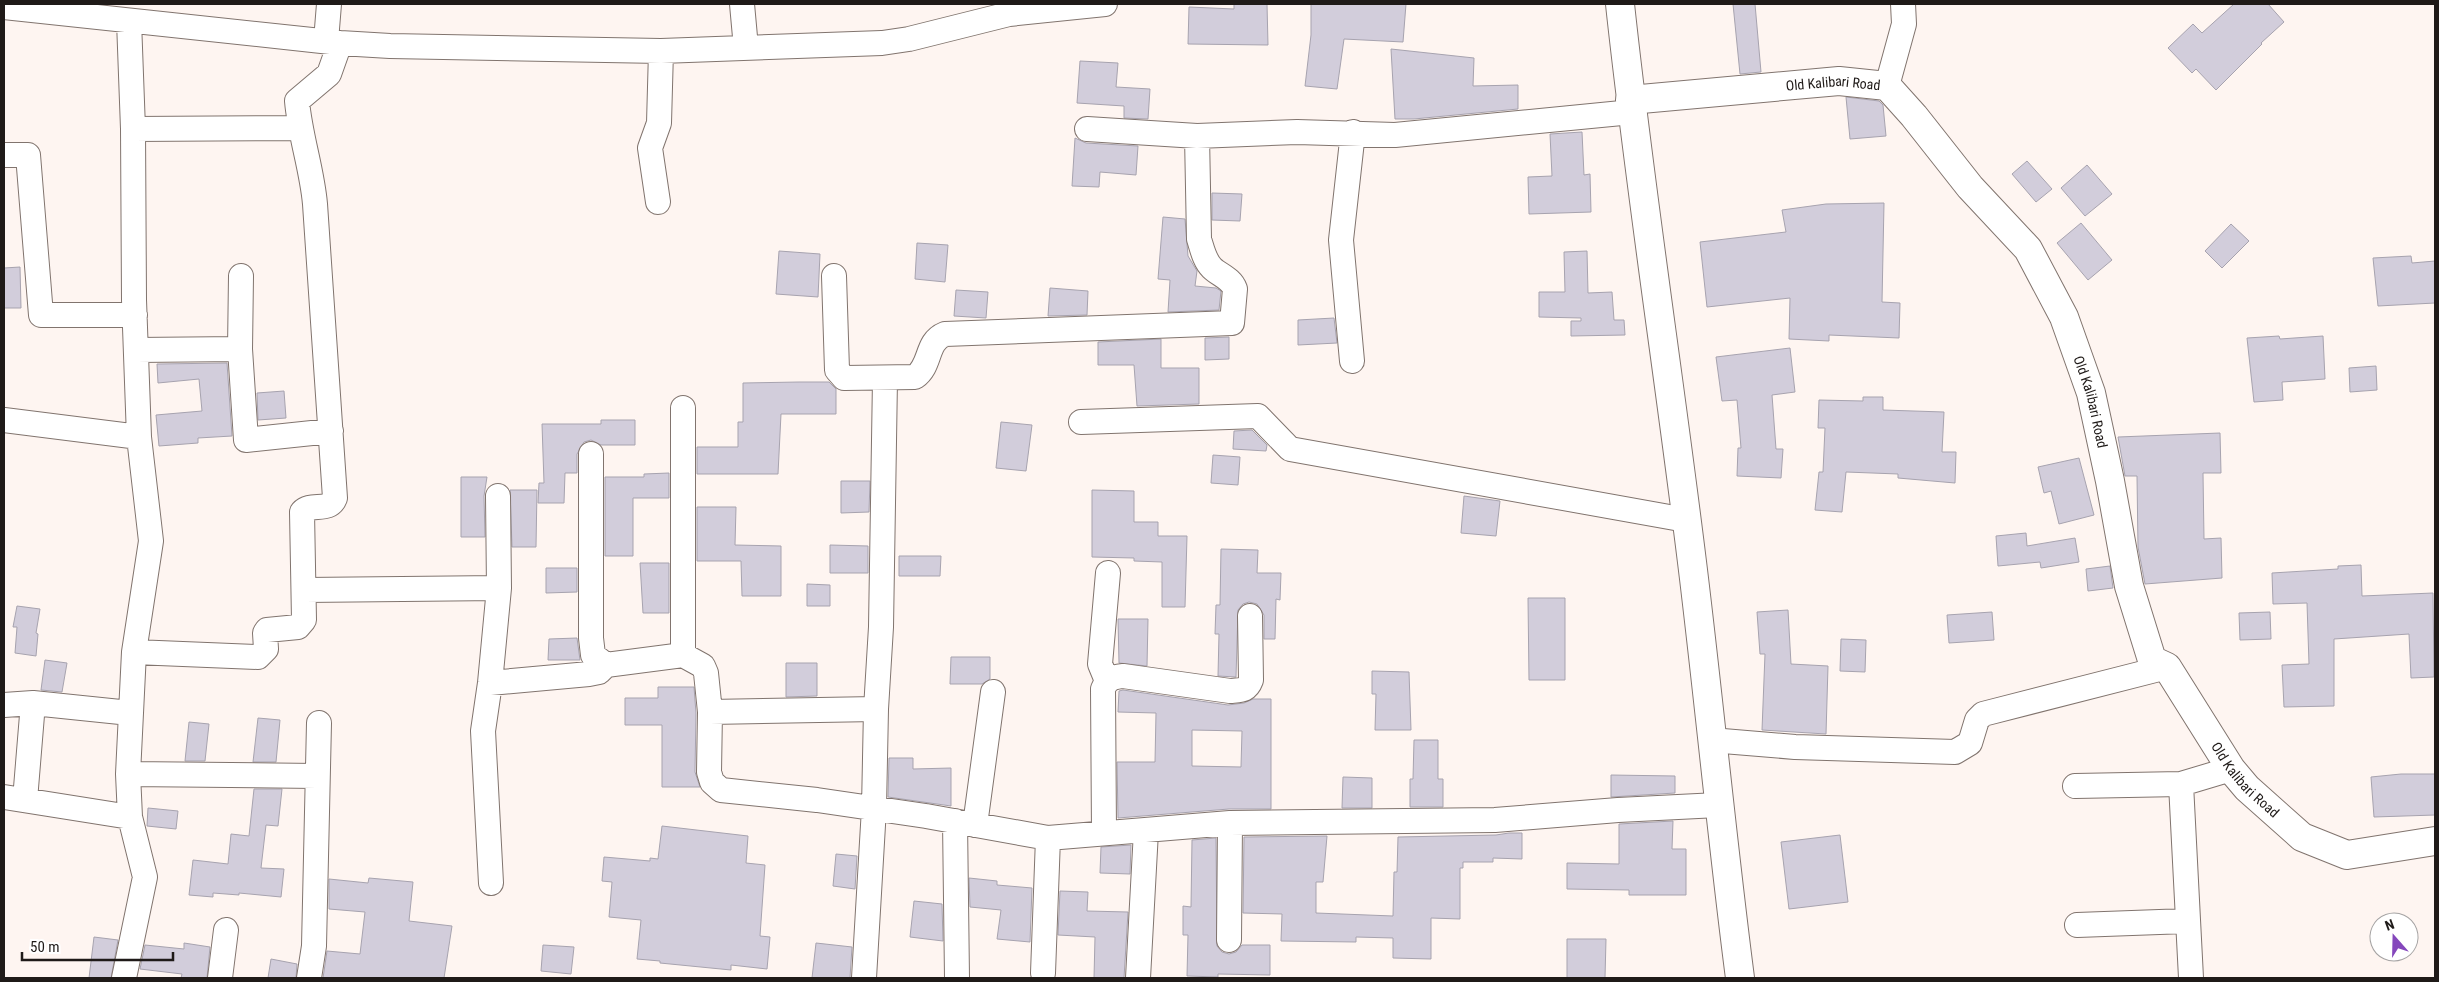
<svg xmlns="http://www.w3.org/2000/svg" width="2439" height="982" viewBox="0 0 2439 982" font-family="'Roboto Condensed',sans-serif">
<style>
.building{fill:#d2cddb;stroke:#a7a3af;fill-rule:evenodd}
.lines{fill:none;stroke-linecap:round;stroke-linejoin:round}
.street-casing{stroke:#81746e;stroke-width:26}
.secondary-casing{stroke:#81746e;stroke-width:30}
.highway-casing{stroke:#81746e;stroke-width:30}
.street{stroke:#fff;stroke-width:24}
.secondary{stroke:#fff;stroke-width:28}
.highway{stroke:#fff;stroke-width:28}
.labels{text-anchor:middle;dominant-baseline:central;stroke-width:4.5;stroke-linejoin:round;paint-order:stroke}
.street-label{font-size:14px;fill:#1f1a18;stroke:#fff}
</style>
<rect width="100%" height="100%" fill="#fef5f1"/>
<path class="building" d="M1234 4H1267L1268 45 1188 44 1189 7 1234 9Z
M1311 4H1406L1403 42 1344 39 1337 89 1305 86 1311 35Z
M1733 4H1755L1761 72 1740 74Z
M2234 4H2268L2284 22 2261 43 2262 44 2216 90 2196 69 2192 73 2168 48 2193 24 2202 33Z
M1391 49 1474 58 1473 86 1518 85V109L1414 119H1395Z
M1080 61 1118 63 1116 87 1150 89 1148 119 1124 118V106L1077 103Z
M1846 97 1879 101 1883 105 1886 136 1850 139Z
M1582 132 1584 175 1590 174 1591 212 1529 214 1528 177 1552 176 1550 134Z
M1075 138 1086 143 1138 146 1136 175 1100 172 1099 187 1072 186Z
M2027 161 2052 189 2036 202 2012 174Z
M2087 165 2112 194 2085 216 2061 188Z
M1212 193 1242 194 1240 221 1212 220Z
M1884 203 1882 302 1900 303 1899 338 1829 335V341L1789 339 1790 298 1707 307 1700 242 1786 232 1782 210 1826 204Z
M1163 217 1185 219 1188 256 1197 271 1195 286 1216 288 1221 291 1219 310 1168 312 1170 280 1158 279Z
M2081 223 2112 260 2088 280 2057 243Z
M2231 224 2249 241 2222 268 2205 251Z
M917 243 948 245 945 282 915 279Z
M779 251 820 254 818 297 776 294Z
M1587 251 1588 293 1612 292 1614 320H1624L1625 335 1571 336V321H1581V318L1539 317V292H1565L1564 252Z
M2411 256 2412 263 2435 261V303L2378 306 2373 258Z
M20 267 21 308H4V268Z
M1050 288 1088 291 1087 315 1048 316Z
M956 290 988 292 986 318 954 316Z
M1334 318 1337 343 1298 345V320Z
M2279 336 2280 339 2323 336 2325 379 2282 382 2283 400 2254 402 2247 338Z
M1229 337V359L1205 360V338Z
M1161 339V368H1199V404L1137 406 1134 365H1098V342Z
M1790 348 1795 392 1772 395 1776 449H1783L1781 478 1737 476 1738 448H1741L1737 400 1722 401 1716 357Z
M227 363 232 436 198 438V443L159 446 156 415 202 411 199 379 158 383 157 364Z
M2376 366 2377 390 2350 392 2349 368Z
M799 382H829L836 389V414H781L778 474H697V447H738V422H743V383Z
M284 391 286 418 258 420 257 393Z
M1863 397H1883V410L1944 412 1942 452H1956L1955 483 1898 478V474L1846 472 1842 512 1815 510 1819 472H1823L1825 428H1818L1819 400 1863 401Z
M601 420H635V445H601L591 440 584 442 577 454V473H565L564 503H538L539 483H544L542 424H601Z
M1001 422 1032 425 1026 471 996 468Z
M1252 430 1267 445 1266 451 1233 449 1234 431Z
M2220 433 2221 473H2203L2204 539 2221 538 2222 578 2145 584 2138 547 2137 476H2125L2118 437Z
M1213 455 1240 457 1238 485 1211 483Z
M2079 458 2094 515 2059 524 2051 491 2044 493 2038 467Z
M669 473V498H633V556H605V477H644V474Z
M461 477H487L484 496 485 537H461Z
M841 481H870L869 512 841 513Z
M510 490H537L536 547H512Z
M1092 490 1134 491V522H1158V536H1187L1185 607H1162V562L1134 561V558L1092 557Z
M1464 496 1500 501 1496 536 1461 533Z
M697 507H736L735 545 781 546V596H742L741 561H697Z
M2026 533 2027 546 2075 538 2079 562 2041 568 2040 562 1998 566 1996 536Z
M830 545 868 546V573H830Z
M1221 549 1258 550 1257 573H1281L1280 600 1276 599 1275 639H1264V615L1257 604 1249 602 1243 604 1238 610 1236 677 1218 676 1219 634H1215L1216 605H1220Z
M899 556H941L940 576H899Z
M640 563H669V613H643Z
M2361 565 2362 596 2433 593 2434 677 2411 678 2409 634 2334 639V706L2284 707 2282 665 2309 664 2307 603 2273 604 2272 573 2338 569V566Z
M2110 566 2113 588 2088 591 2086 569Z
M546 568H577V592L546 593Z
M807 584 830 585V606H807Z
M1528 598H1565V680H1529Z
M17 606 40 609 36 633 38 634 36 656 15 653 17 627H13Z
M1788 610 1791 664 1828 666 1826 734 1762 730 1765 654H1760L1757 612Z
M1992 612 1994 640 1949 643 1947 615Z
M2270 612 2271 639 2240 640 2239 613Z
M1118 619H1148L1147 666 1119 663Z
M577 638 580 660H548L549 639Z
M1841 639 1866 640 1865 672 1840 671Z
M951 657H990V679L982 684H950Z
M45 660 67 663 62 692 41 690Z
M786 663H817V696L786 697Z
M1372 671 1409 672 1411 730H1375L1376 694H1372Z
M658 687H694L696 713 695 772 700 787H662V725H625V698H658Z
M1123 690 1228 705 1244 703 1253 699H1271V809H1229L1118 818 1117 762H1155L1156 713 1118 712 1119 691ZM1192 730 1242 731 1241 767 1192 766Z
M258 718 280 720 276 762H253Z
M189 722 209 724 205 761H185Z
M1414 740H1438V779H1443V807H1410V779H1413Z
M889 758H913V769L951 768V806L888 797Z
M2401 774H2435V815L2374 817 2371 777Z
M1611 775 1675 776V793L1611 797Z
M1343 777 1372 778V808H1342Z
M254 789H282L278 826 266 825 261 868 284 869 281 897 239 893V895L213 893V897L189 895 193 860 228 864 231 834 249 836Z
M148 808 178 811 176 829 147 826Z
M1673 821 1672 849H1686V895H1629V890L1567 889V863L1619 864V824Z
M662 826 748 836 746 863 765 865 760 936 770 937 767 969 731 965V970L660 963V961L637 959 641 920 609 917 612 882 602 881 604 857 650 861V858L658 859Z
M1509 833H1522V859L1493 858V862H1463V868H1460V919L1431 918V959L1393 958V938L1356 937V942L1281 941 1282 914 1243 913 1244 837 1327 836 1323 882H1316V913L1393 916 1394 872H1397L1398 837 1496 835Z
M1840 835 1848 902 1789 909 1781 842Z
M1216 838 1217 946 1222 952 1229 954 1236 952 1242 945H1270V975L1218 974V977L1187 976 1188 935H1183V906L1191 907 1192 840Z
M1131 845 1130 874 1100 873 1101 847Z
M836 854 857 856 855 889 833 886Z
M369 878 413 882 409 921 452 926 444 978H323L327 951 360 954 365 912 329 909V879L368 883Z
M969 878 997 881V885L1032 888 1030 942 997 939 1001 910 970 907Z
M1060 891 1088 892 1087 911 1128 912 1124 978H1094L1095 937 1058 935Z
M914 901 942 904 943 941 910 937Z
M94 937 118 940 111 978H89Z
M1567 939H1606L1605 978H1567Z
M184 943 210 947 207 978H181L182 974 140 969 145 945 184 949Z
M816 943 852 947 850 978H812Z
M543 945 574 947 571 974 541 971Z
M271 959 297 964 296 978H268Z"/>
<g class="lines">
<defs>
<path id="street" d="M742 4 746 48
M4 7 340 43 390 46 661 51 882 43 909 39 1009 14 1105 4
M326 41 329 4
M1887 86 1904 24 1903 4
M133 129 300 128
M1087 129 1197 136 1297 132 1395 135 1632 112
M4 155H28L41 315H135
M658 202 650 148 659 123 661 51
M241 276 240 349 246 440 331 431
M834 276 837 370 844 378 915 377C932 365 925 342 945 334L1232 323 1235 289C1231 278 1219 275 1212 268 1204 260 1202 248 1199 239L1197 136
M136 350 240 349
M1352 361 1341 240 1353 132
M683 408V655
M4 420 139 437
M1081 422 1258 416 1290 449 1686 520
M591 454V638L593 655 606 665 683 655 703 666 706 673 710 712 709 772 712 782 721 790 817 800 926 816 1048 838 1230 823 1495 820 1618 810 1718 805
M305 590 499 588
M134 652 258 657 266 649 265 633 267 630 298 627 304 620 302 512C311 502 329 513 335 498L315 204C312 169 300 136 297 101L329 74 340 43
M1107 681 1100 664 1108 573
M490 683 589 674 599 672 606 665
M4 705 33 703 130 713
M710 712 876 709
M1711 740 1795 747 1955 752 1970 743 1977 720 1983 714 2167 667
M128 774 317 776
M2181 784 2191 978
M2075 786 2181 784 2231 769
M4 797 130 817
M25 800 33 703
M955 821 957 978
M975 825 993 692
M1104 832 1103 689C1107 679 1112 677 1123 676L1230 691C1241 690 1247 691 1251 680L1250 616
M491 883 483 731 490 683 499 588 498 496
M2077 925 2187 921
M1229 940 1230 823
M1043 973 1048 838
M124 978 145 877 130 817 128 774 134 652 151 541 139 437 134 300 133 129 129 21
M220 978 226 930
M309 978 314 946 319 723
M864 978 874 808 876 709 881 627 885 379
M1138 978 1146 831"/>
<g id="secondary">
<path id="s1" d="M1630 100 1839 81 1887 86 1914 116 1970 187 2028 249 2064 317 2091 393 2110 481 2129 586 2152 660 2167 667 2231 769 2247 788 2302 837 2347 855 2435 841"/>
</g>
<path id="highway" d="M1620 4C1640 190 1669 375 1692 562 1709 700 1722 840 1740 978"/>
</defs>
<use href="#street" class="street-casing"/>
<use href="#secondary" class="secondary-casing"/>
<use href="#highway" class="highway-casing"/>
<use href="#street" class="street"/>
<use href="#secondary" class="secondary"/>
<use href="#highway" class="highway"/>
</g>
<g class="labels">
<g class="street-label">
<text stroke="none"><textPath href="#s1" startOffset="204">Old Kalibari Road</textPath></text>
<text stroke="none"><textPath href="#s1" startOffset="640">Old Kalibari Road</textPath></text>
<text stroke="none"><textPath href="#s1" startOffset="1060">Old Kalibari Road</textPath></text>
</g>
</g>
<rect width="2439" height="982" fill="none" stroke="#1f1a18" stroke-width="10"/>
<g transform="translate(2394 937) rotate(340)"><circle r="24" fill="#ffffff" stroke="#a5a3a3"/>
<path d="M0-4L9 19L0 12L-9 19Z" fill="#8547bc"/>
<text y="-8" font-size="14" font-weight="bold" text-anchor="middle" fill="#1f1a18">N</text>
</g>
<path d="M22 952v8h151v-8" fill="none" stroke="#1f1a18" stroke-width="2.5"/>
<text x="30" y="952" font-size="15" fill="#1f1a18" stroke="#ffffff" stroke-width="4" paint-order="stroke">50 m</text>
</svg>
